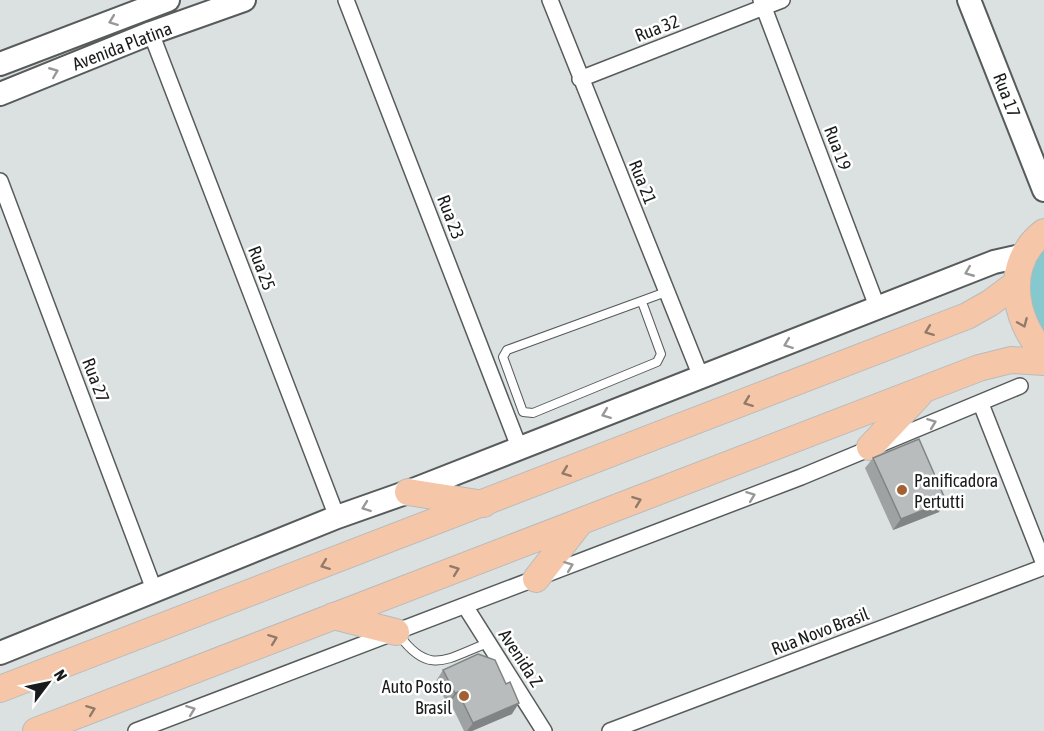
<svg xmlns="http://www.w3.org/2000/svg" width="1044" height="731" viewBox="0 0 1044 731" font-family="'Asap Condensed',sans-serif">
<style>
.green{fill:#85c8cd}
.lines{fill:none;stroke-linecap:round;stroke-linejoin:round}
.lane-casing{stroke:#575b5b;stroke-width:10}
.street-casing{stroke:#575b5b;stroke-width:18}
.secondary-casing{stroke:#575b5b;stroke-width:26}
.primary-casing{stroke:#babbbb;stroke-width:28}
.lane{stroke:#fff;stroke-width:8}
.street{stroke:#fff;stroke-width:15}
.secondary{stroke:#fff;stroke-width:22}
.primary{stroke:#f5c7a8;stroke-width:26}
.wall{fill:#9ea2a3}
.shaded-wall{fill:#818484}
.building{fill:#b8bcbd;stroke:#818484;stroke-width:1.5}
.oneway{stroke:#989898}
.oneway2{stroke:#927a69}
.poi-dot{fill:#a36030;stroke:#fff;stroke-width:2}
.labels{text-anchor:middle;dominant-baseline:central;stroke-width:5;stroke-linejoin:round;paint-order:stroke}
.street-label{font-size:18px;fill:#1a1b1b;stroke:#fff}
.poi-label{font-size:18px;fill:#1a1b1b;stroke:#fff;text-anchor:start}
</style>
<rect width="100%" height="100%" fill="#dbe0e0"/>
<path class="green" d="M1044 245V333C1023 297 1026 280 1044 245Z"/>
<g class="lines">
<defs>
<path id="lane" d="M642 302 661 354 657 362 533 413 523 412 503 357 507 350 666 292
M399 635C430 677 447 658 488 643"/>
<path id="street" d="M346 0 519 447
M550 0 701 377
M761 0 878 309
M151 33 337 517
M580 79 782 0
M0 181 155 592
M981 404 1044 564
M465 606 544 731
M136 731 801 477 1020 386
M610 731 1044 567"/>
<path id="secondary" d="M969 0 1044 190
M0 64 168 0
M0 94 151 33 244 0
M0 653 337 517 408 492 994 262 1025 255"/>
<path id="primary" d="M1044 232C1003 263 1013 320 1044 353
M870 447 919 395
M408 492 484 504
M536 579 578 525
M333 616 396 632
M0 689 967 316 990 303 1017 283
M36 731 979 368 1011 360 1044 362"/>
</defs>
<use href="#lane" class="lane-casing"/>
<use href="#street" class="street-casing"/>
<use href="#secondary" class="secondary-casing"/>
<use href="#primary" class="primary-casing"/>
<use href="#lane" class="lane"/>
<use href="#street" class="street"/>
<use href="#secondary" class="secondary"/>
<use href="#primary" class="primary"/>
</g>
<path class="wall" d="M873 458 939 512 893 530 865 468Z
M443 670 512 714 472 731H464L450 702 447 704 436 681Z"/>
<path class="shaded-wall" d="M946 501 939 512 893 530 901 519Z
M458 692 450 702 447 704 455 693Z
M519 703 512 714 472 731H467L473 723Z"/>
<path class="building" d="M919 439 946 501 901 519 873 458Z
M478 654 495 660 506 684 510 682 519 703 473 723 458 692 455 693 443 670Z"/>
<defs><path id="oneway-chevron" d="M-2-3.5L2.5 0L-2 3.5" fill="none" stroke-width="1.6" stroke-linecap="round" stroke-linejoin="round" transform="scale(1.5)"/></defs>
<g class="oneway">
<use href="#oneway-chevron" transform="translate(113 21) rotate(159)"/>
<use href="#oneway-chevron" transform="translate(54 72) rotate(-22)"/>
<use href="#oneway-chevron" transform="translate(969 272) rotate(158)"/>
<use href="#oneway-chevron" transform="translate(788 344) rotate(159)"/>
<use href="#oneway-chevron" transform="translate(606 414) rotate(159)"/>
<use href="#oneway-chevron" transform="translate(932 423) rotate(-21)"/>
<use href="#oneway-chevron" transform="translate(751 496) rotate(-21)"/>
<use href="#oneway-chevron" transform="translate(366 507) rotate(160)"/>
<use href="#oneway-chevron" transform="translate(569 566) rotate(-21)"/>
<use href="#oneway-chevron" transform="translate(191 710) rotate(-21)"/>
</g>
<g class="oneway2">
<use href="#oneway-chevron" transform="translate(1023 323) rotate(67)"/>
<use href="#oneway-chevron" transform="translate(929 331) rotate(159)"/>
<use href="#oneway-chevron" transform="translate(748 402) rotate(159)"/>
<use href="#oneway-chevron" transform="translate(566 472) rotate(159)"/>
<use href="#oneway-chevron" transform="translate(637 501) rotate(-21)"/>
<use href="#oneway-chevron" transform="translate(325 565) rotate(159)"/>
<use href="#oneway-chevron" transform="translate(455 570) rotate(-21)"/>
<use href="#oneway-chevron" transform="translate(273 639) rotate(-21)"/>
<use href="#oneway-chevron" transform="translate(91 710) rotate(-21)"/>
</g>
<g class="poi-dot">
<circle cx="902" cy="490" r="6"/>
<circle cx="464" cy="696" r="6"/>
</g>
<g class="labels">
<g class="street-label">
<text transform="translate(657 28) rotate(-21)">Rua 32</text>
<text transform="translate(122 46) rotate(-21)">Avenida Platina</text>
<text transform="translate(1007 95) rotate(69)">Rua 17</text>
<text transform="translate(838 148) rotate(69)">Rua 19</text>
<text transform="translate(643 182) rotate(68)">Rua 21</text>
<text transform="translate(451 217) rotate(69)">Rua 23</text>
<text transform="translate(262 268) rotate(69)">Rua 25</text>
<text transform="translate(96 380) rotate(69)">Rua 27</text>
<text transform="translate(820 631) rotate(-21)">Rua Novo Brasil</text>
<text transform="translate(521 658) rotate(57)">Avenida Z</text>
</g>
<g class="poi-label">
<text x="914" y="480">Panificadora<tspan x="914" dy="21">Pertutti</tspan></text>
<text x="452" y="686" text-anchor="end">Auto Posto<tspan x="452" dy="21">Brasil</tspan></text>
</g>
</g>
<g transform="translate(48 683) rotate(58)" stroke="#ffffff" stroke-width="4.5" paint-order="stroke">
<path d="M0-4.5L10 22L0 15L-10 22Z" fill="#1a1b1b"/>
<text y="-9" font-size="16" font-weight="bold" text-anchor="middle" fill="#1a1b1b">N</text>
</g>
</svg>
